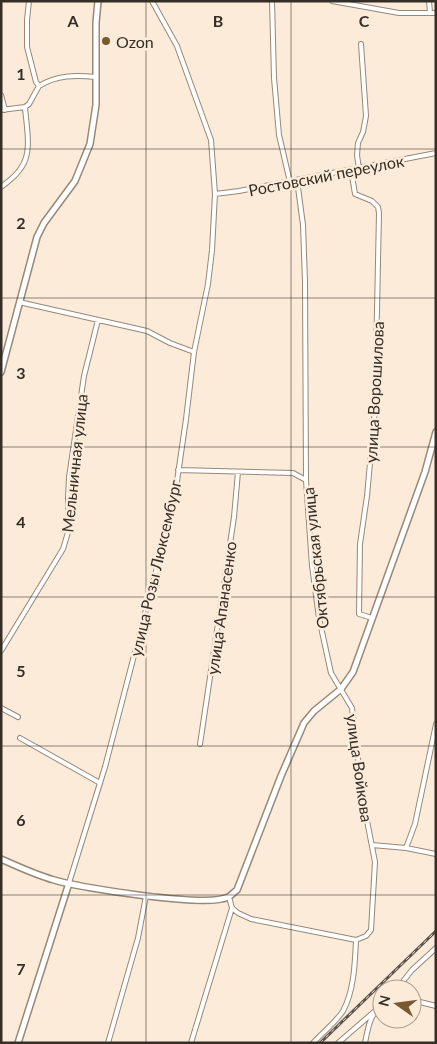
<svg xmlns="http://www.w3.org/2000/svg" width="437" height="1044" viewBox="0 0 437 1044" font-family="Lato,sans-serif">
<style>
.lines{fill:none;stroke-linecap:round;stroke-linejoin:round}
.minor-casing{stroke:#978877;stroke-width:6}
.secondary-casing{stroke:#978877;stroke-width:8}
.minor{stroke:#fff;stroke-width:4}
.secondary{stroke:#fff;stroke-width:5}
.rail-casing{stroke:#5b5349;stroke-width:3}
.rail{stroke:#fbebd8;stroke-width:1;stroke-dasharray:4;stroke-linecap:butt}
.grid{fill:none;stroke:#342e27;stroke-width:1;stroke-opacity:0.55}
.poi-dot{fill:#7a592f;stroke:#fbebd8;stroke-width:2}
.labels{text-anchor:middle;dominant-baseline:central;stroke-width:5;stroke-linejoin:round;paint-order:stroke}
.poi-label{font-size:16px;fill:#342e27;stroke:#fbebd8;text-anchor:start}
.street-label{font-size:16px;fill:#342e27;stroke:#fbebd8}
.grid-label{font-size:16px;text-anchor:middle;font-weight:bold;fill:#342e27;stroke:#fbebd8;stroke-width:5;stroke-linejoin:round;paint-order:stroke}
</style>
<rect width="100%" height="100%" fill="#fbebd8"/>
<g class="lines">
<defs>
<path id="minor" d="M29 1 27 20V47L36 82 39 86
M272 1 274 78 279 135 290 182
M332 1 399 13H436
M429 1 430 13
M39 86C57 75 75 75 96 77
M1 95 5 110
M1 110 25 107
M359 169 357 155 358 143 363 132 366 116 361 44
M351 170 355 194 372 201 378 207 379 213 375 408 367 496 360 544 359 614 372 618
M297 180 303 225 305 282 306 480 312 566 319 618 331 673 352 708 363 800 375 862 371 930 366 936 356 940
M1 187C8 182 16 176 21 168 33 152 26 125 25 107L29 104 39 86
M215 194 239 191 436 153
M19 302 147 331 170 343 194 352
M178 470 293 473 306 480
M1 651 63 549 69 529 68 498 69 477 84 376 98 320
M1 708 18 717
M20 738 100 783
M200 744 234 517 238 472
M372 845 406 848 436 854
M406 848 415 824 436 724
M69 883 105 767 174 502 186 419 194 352 208 284 212 250 215 194 211 140 177 46 152 1
M232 908 238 913 251 919 356 940
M397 989 412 970 436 948
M412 1000 436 1006
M108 1043 138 938 146 896
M191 1043 232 908 229 897
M313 1043C321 1034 337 1021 343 1011 354 991 355 963 356 940
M338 1043 375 1011
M365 1043C368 1027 370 1015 382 1004"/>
<path id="secondary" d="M1 372 37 237 44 223 75 181 90 144 96 105V23L98 1
M1 859C19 867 36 875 54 880 80 888 208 908 228 897 231 896 234 892 237 890L281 776 304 723 314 711 341 689 353 672 425 472 436 432
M18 1043 69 883"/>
</defs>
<use href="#minor" class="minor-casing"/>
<use href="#secondary" class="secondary-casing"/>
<use href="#minor" class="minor"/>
<use href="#secondary" class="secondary"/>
<defs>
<path id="rail" d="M320 1043 436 931"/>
</defs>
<use href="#rail" class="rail-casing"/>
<use href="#rail" class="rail"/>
</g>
<path class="grid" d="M146 1V1043M291 1V1043M1 149H436M1 298H436M1 447H436M1 597H436M1 746H436M1 895H436"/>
<circle class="poi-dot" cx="106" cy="41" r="5"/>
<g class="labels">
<g class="poi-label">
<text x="116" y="41">Ozon</text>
</g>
<g class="street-label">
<text transform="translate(326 175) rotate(-11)">Ростовский переулок</text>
<text transform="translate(374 392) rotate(-87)">улица Ворошилова</text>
<text transform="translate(74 463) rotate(-84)">Мельничная улица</text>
<text transform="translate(315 558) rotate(-96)">Октябрьская улица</text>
<text transform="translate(155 568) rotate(-77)">улица Розы Люксембург</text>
<text transform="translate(221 608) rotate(-82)">улица Апанасенко</text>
<text transform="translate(360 768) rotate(82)">улица Войкова</text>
</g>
</g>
<g class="grid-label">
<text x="73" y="27">A</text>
<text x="218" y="27">B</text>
<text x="364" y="27">C</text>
<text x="21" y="80">1</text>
<text x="21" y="229">2</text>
<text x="21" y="379">3</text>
<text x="21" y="528">4</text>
<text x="21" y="677">5</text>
<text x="21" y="826">6</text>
<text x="21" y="975">7</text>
</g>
<rect width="437" height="1044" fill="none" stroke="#342e27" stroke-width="5"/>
<g transform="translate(397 1004) rotate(284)"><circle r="24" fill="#fbebd8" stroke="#ab9f91"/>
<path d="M0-4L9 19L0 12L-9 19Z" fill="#7a592f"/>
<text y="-8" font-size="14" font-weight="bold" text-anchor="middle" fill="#342e27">N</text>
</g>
</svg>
